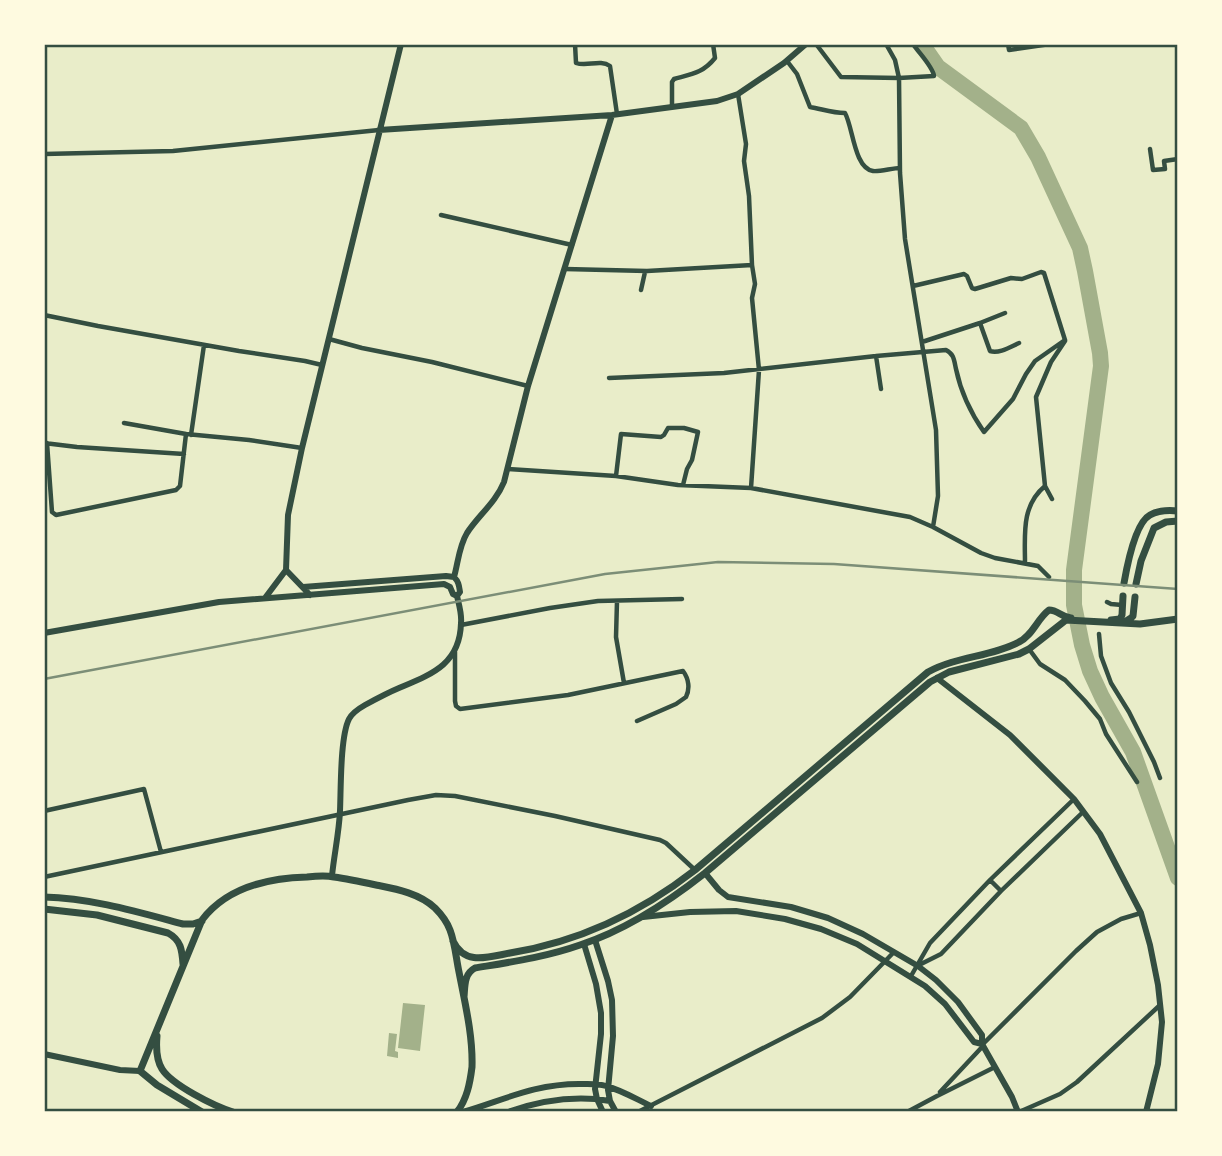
<svg xmlns="http://www.w3.org/2000/svg" width="1222" height="1156" viewBox="0 0 1222 1156" font-family="Commissioner,sans-serif">
<style>
.water{fill:#a3b18a}
.lines{fill:none;stroke-linecap:round;stroke-linejoin:round}
.river{stroke:#a3b18a;stroke-width:16}
.minor{stroke:#344e41;stroke-width:4.5}
.tertiary{stroke:#344e41;stroke-width:6}
.secondary{stroke:#344e41;stroke-width:7}
.rail{stroke:#7c8e77;stroke-width:2.5}
.neatline{fill:none;stroke:#344e41;stroke-width:2.5}
</style>
<rect width="100%" height="100%" fill="#e9edc9"/>
<path class="water" d="M403 1003 425 1005 420 1051 398 1048Z
M389 1033 397 1034 395 1051 398 1052V1058L387 1056Z"/>
<g class="lines">
<path class="river" d="M922 44 938 67 1021 128 1038 157 1080 248 1085 271 1100 353 1101 366 1074 570V605L1082 645 1090 671 1102 697 1133 752 1178 878"/>
<path class="minor" d="M575 44 576 63C587 67 600 59 610 66L617 114
M816 44 841 77 899 78 934 76C933 67 919 53 913 44
M886 44 895 60 899 78 900 173 905 239 936 430 938 496 933 527
M1008 44 1009 50 1050 44
M787 61 797 74 810 107C822 109 832 113 845 113 853 127 854 168 873 171 879 172 893 168 900 168
M738 94 746 144 744 161 749 196 752 265 755 284 752 298 759 370 751 488
M672 107V82L674 79C692 74 703 73 715 58L713 44
M1150 149 1153 170 1165 169 1164 161 1178 159
M44 154 173 151 379 130
M441 215 572 245
M565 269 647 271
M913 286 964 274 967 276 972 288 975 289 1011 278 1022 279 1041 272 1044 273 1065 340
M641 290 645 272 647 271 752 265
M44 315 98 326 239 351 305 361 322 365
M980 323 1005 313
M329 339 362 348 432 362 528 386
M922 342 980 323 990 351C999 354 1010 347 1019 343
M876 356 881 389
M609 378 724 373 876 356 946 350C954 354 954 360 956 369 961 393 970 412 984 432L1013 399 1026 374 1035 361 1065 340
M124 423 186 434
M191 435 204 345
M44 443 77 447 184 454
M47 443 52 512 56 515 176 490 180 486 186 434 249 440 302 448
M508 469 616 476 678 485 751 488 910 517 933 527 981 553 995 558 1038 566 1049 577
M616 476 621 434 661 437 664 435 668 428H684L698 432 692 460 687 469 683 485
M1045 486 1036 397 1051 362 1065 341
M1025 563C1025 535 1021 506 1045 486L1052 499
M617 601 616 637 624 683
M1107 602 1111 604 1122 605
M461 625 550 608 598 601 682 599
M1099 634 1101 656 1111 683 1129 712 1154 762 1160 778
M1029 649 1040 664 1065 680 1085 701 1100 719 1106 734 1137 782
M455 652V701L456 706 460 709 568 695 683 671C689 679 690 689 686 697L676 704 637 721
M44 811 144 789 161 852
M44 877 408 800 436 795 455 796 555 816 660 840 666 843 695 870
M990 880 1001 891
M919 965 941 954 1001 891 1083 812
M911 976 930 943 990 880 1074 799
M983 1044 1076 951 1097 932 1121 919 1141 913
M940 1092 983 1046
M638 1112 822 1018 850 997 894 952
M907 1112 937 1096 995 1067
M1019 1112 1060 1094 1077 1082 1159 1006"/>
<path class="tertiary" d="M379 130 612 115 717 101 738 94 784 63 806 44
M454 577C458 563 459 546 467 533 478 516 496 502 504 482L528 386 612 115
M303 587 446 576 454 577
M310 595 286 570 288 515 302 448 401 44
M265 598 286 570
M44 633 219 602 444 584 450 587 453 594 457 596
M937 678 1010 735 1074 799 1100 834 1141 913 1150 945 1158 985 1162 1022 1158 1064 1146 1112
M705 873 719 890 728 897 791 907 828 918 863 934 918 966 936 980 958 1002 982 1035V1044L1012 1097 1018 1112
M332 876C334 855 339 833 340 811 341 790 340 737 349 719 352 713 358 709 365 705 376 699 387 693 399 688 432 674 460 664 461 623 462 614 459 605 457 596L460 592C459 586 459 582 454 577
M643 917 690 912 736 911 785 919 821 929 857 944 925 986 945 1004 974 1042 982 1044
M595 940 608 981 612 1000 613 1036 608 1090 610 1101 616 1112
M584 944 596 984 601 1013V1034L595 1089 597 1099 603 1112
M44 1054 120 1070 140 1071
M463 1112C504 1100 534 1084 579 1084 588 1084 597 1083 606 1086 621 1090 636 1099 651 1106
M508 1112C542 1100 574 1095 610 1101"/>
<path class="secondary" d="M1124 583C1127 566 1135 523 1150 515 1159 510 1169 510 1178 511
M1136 584 1141 561 1154 528 1166 522 1178 521
M1111 620 1120 619 1122 615 1123 596
M1123 623 1131 618 1133 616 1135 597
M44 897C91 898 138 912 183 924H193L202 921
M44 909 97 915 168 933C181 940 182 950 183 964
M453 941C465 966 488 957 510 953 578 942 640 913 695 870L928 672C957 656 991 657 1019 642 1033 635 1037 619 1049 610 1058 610 1061 617 1071 618
M464 997C465 985 464 974 475 968 511 962 546 957 580 945 626 930 667 903 705 873L930 682 949 672 1019 654 1029 649 1066 620 1140 624 1178 619
M157 1036C156 1047 156 1059 162 1069 172 1085 214 1106 233 1112
M202 1112 157 1085 140 1071 202 920C227 887 268 878 307 877 316 876 325 875 334 877 348 879 362 882 376 885 396 889 419 893 435 908 441 914 447 922 450 930 455 943 456 958 459 972 465 1003 473 1036 472 1067 470 1083 467 1099 457 1112"/>
<path class="rail" d="M44 679 605 574 718 562 834 564 1178 589"/>
</g>
<rect width="1222" height="1156" fill="none" stroke="#fefae0" stroke-width="91"/>
<rect x="46" y="46" width="1130" height="1064" class="neatline"/>
</svg>
